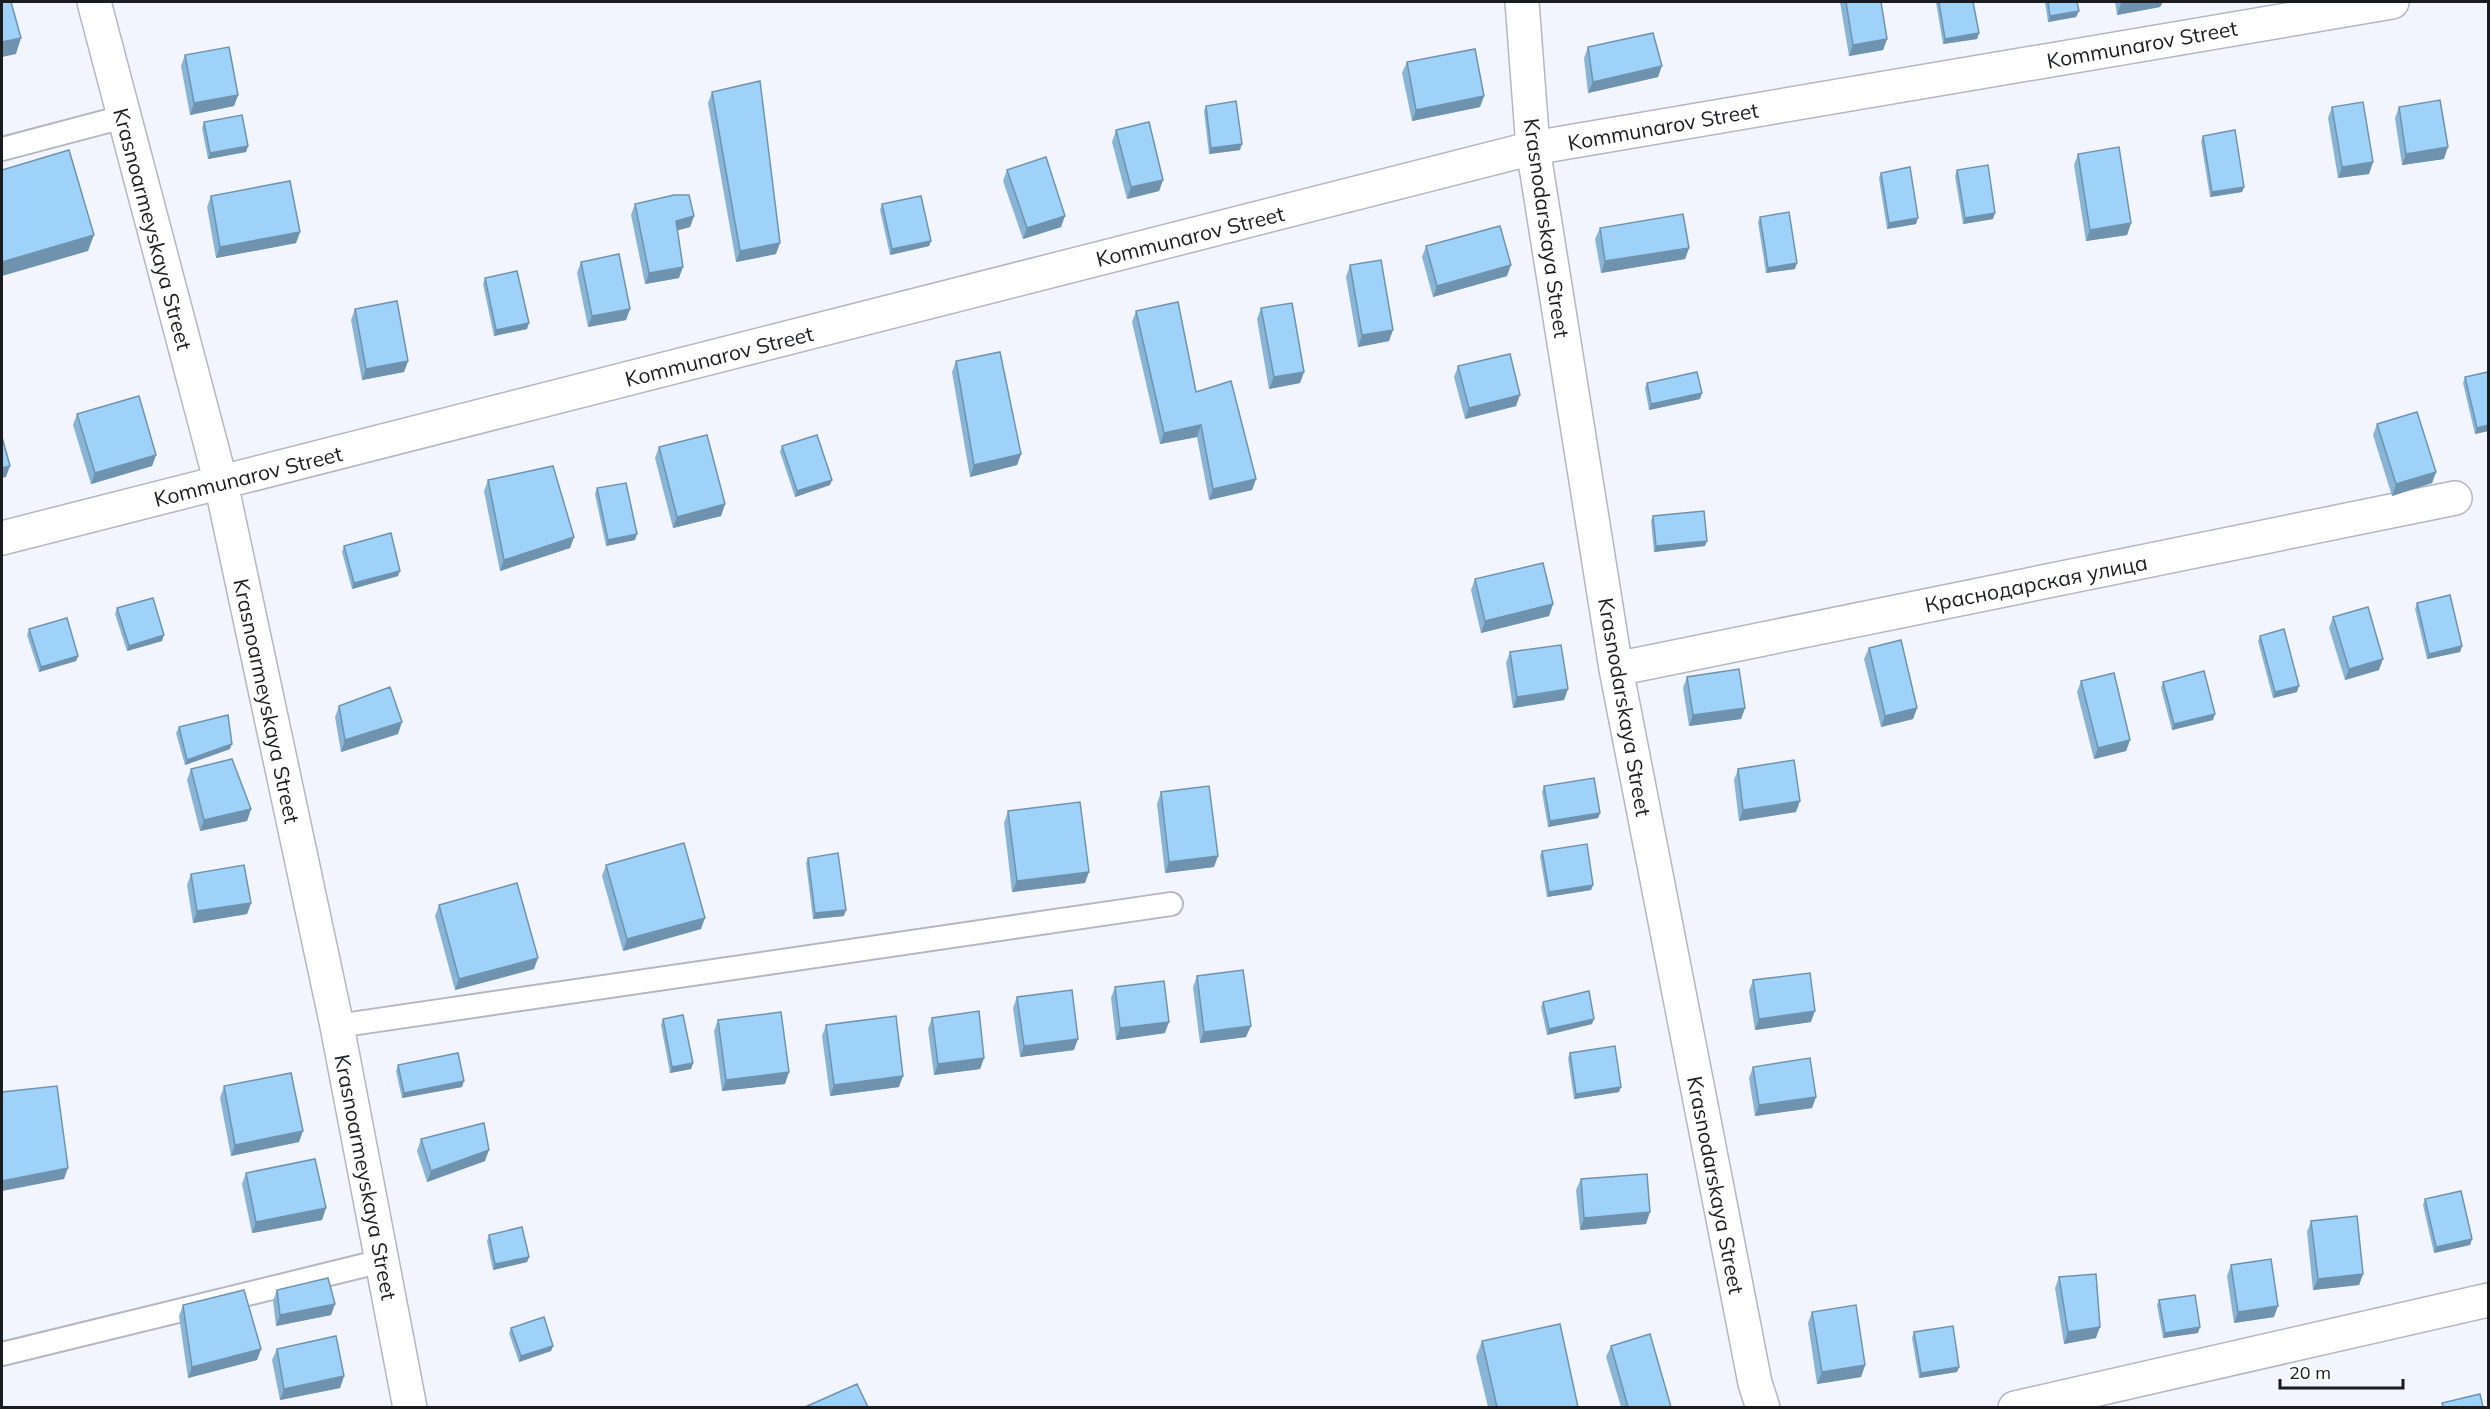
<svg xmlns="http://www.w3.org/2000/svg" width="2490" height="1409" viewBox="0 0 2490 1409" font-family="Mulish,sans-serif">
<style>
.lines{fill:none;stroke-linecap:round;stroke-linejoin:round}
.lane-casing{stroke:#b4b7c0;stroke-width:26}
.street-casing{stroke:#b4b7c0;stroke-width:36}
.lane{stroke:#fff;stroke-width:22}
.street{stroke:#fff;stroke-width:33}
.wall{fill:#88b5d6}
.shaded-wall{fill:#6f93ae}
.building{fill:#9ed2f9;stroke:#6f93ae;stroke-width:1.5}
.labels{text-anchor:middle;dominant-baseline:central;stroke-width:5;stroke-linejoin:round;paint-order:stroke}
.street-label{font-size:21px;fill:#1b1c1f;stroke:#fff}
</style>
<rect width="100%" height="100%" fill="#f2f4fe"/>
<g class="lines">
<defs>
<path id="lane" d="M2 149 123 117
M337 1026 1171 904
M2 1354 382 1261"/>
<path id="street" d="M94 2 221 483 337 1026 410 1408
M1522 2 1533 148 1616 669 1755 1383 1763 1408
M2 538 1533 148 2392 2
M1616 669 2455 498
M2015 1408 2488 1300"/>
</defs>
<use href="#lane" class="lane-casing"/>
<use href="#street" class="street-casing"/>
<use href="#lane" class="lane"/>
<use href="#street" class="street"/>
</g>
<path class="wall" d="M1840 2H1881L1887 39 1883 50 1849 56Z
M1936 2H1973L1979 33 1977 39 1943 44Z
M2045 2H2077L2079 11 2076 17 2048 22Z
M2115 2H2163L2160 7 2117 15Z
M1588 47 1658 77 1588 93 1584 58Z
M185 55 238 95 234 106 190 115 181 66Z
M1407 62 1484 96 1480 107 1412 121 1402 73Z
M712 92 776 254 736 262 708 103Z
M1206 106 1240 150 1209 154 1204 111Z
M2332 107 2373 162 2369 174 2338 178 2328 118Z
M2399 107 2444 159 2402 165 2395 118Z
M204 122 248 146 246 152 208 159 202 128Z
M1116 130 1163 180 1159 191 1127 199 1112 142Z
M2203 136 2244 187 2242 192 2210 197 2201 141Z
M2078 154 2131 223 2127 235 2086 241 2074 165Z
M1007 170 1061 227 1023 239 1003 181Z
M1957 170 1993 219 1963 224 1955 176Z
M1881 173 1916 224 1887 229 1879 178Z
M211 196 300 232 296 243 216 258 207 207Z
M635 204 694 216 690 227 677 230 679 278 645 284 631 215Z
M882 204 931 241 929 246 890 255 880 210Z
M1760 217 1795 269 1766 273 1758 222Z
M1600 228 1689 248 1685 259 1601 273 1595 239Z
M1426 246 1507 276 1433 297 1422 257Z
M581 262 630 309 626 320 588 327 577 273Z
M1350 265 1389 341 1358 347 1346 277Z
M485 278 527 329 494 336 483 284Z
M1261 308 1304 372 1300 383 1269 389 1257 319Z
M355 309 408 361 404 372 362 380 351 320Z
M1136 311 1196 392 1256 479 1252 490 1209 500 1197 437 1160 444 1132 322Z
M956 361 1021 454 1017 465 970 477 952 372Z
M1458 366 1516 406 1465 419 1454 377Z
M2488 372V431L2475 434 2463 383 2465 377Z
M1647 383 1700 399 1649 410 1645 388Z
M77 414 156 455 152 466 91 484 73 425Z
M2377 424 2436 472 2432 483 2392 496 2373 435Z
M782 446 830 485 795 497 780 452Z
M659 447 725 504 721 516 673 528 655 458Z
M488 480 574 537 570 548 500 571 484 491Z
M597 488 635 540 606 546 595 494Z
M1653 516 1705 546 1654 552 1651 521Z
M344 546 398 576 352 589 342 552Z
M1475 579 1553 604 1549 616 1481 633 1471 590Z
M2417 603 2462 646 2460 652 2427 659 2415 609Z
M117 608 162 641 127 651 115 614Z
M2333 617 2379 670 2345 680 2329 628Z
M29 629 78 656 76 661 39 672 27 635Z
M2260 636 2297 692 2273 698 2258 641Z
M1869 648 1917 708 1913 719 1881 727 1864 659Z
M1510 652 1568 689 1564 700 1513 708 1506 663Z
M1687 677 1745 708 1741 719 1689 726 1683 688Z
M2081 681 2130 740 2126 751 2094 759 2077 692Z
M2163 682 2213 720 2172 730 2161 688Z
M339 706 398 734 341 752 335 717Z
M179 727 230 749 185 765 176 733Z
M191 769 251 809 247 821 200 831 187 780Z
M1738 769 1796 812 1739 821 1734 780Z
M1544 786 1600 813 1598 818 1548 827 1542 792Z
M1161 792 1214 867 1165 873 1157 804Z
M1008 811 1085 883 1012 892 1004 823Z
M1542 851 1593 885 1591 890 1547 897 1540 856Z
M808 858 844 916 813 919 806 863Z
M606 865 701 929 623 951 602 876Z
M191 874 251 903 247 914 193 923 187 885Z
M439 905 534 969 455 990 435 916Z
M1197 976 1246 1037 1200 1043 1193 987Z
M1753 980 1811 1022 1755 1030 1749 991Z
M1115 987 1165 1033 1116 1040 1111 998Z
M1017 997 1074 1050 1020 1057 1013 1008Z
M1543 1002 1592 1024 1547 1035 1541 1007Z
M932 1018 984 1058 980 1069 934 1075 928 1029Z
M663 1019 693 1063 691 1069 670 1073 661 1025Z
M718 1020 785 1084 722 1091 714 1031Z
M826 1025 899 1087 830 1096 822 1036Z
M1570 1053 1619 1092 1574 1099 1568 1058Z
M398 1065 462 1087 402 1098 396 1071Z
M1753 1067 1816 1097 1812 1108 1755 1116 1749 1078Z
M224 1086 299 1142 231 1156 220 1098Z
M421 1139 485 1161 427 1182 417 1151Z
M246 1173 326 1208 322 1220 252 1233 242 1184Z
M1581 1179 1646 1224 1580 1230 1576 1190Z
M2425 1199 2472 1239 2470 1245 2434 1253 2423 1205Z
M2311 1221 2363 1274 2359 1285 2313 1290 2307 1232Z
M489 1235 529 1257 527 1262 493 1270 487 1241Z
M2231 1265 2274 1317 2234 1323 2227 1276Z
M2059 1277 2096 1338 2064 1344 2055 1288Z
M277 1290 335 1304 331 1315 276 1326 273 1301Z
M2159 1300 2198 1333 2163 1338 2157 1305Z
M183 1305 261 1349 257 1360 188 1378 179 1316Z
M1812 1312 1865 1365 1861 1377 1817 1384 1808 1323Z
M511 1328 553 1346 551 1351 519 1362 509 1333Z
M1914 1332 1959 1367 1957 1372 1919 1378 1912 1338Z
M1482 1341 1578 1407H1488L1476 1357Z
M1611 1346 1671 1407H1621L1606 1357Z
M277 1349 344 1376 340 1388 280 1400 272 1360Z"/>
<path class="shaded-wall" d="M2132 2H2163L2160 7 2117 15 2121 3Z
M2079 11 2076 17 2048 22 2050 16Z
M1979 33 1977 39 1943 44 1945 39Z
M21 38 16 54 2 57V42Z
M1887 39 1883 50 1849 56 1853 45Z
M1662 66 1658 77 1588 93 1593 82Z
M238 95 234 106 190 115 194 103Z
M1484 96 1480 107 1412 121 1416 110Z
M1242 144 1240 150 1209 154 1211 148Z
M248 146 246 152 208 159 210 153Z
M2448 147 2444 159 2402 165 2406 154Z
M2373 162 2369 174 2338 178 2342 167Z
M1163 180 1159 191 1127 199 1131 187Z
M2244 187 2242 192 2210 197 2212 192Z
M1995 213 1993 219 1963 224 1965 218Z
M694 216 690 227 672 232 676 221Z
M1065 216 1061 227 1023 239 1027 228Z
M1918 218 1916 224 1887 229 1889 223Z
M2131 223 2127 235 2086 241 2090 230Z
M300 232 296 243 216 258 220 247Z
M94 235 88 251 2 276V262Z
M931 241 929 246 890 255 892 249Z
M780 243 776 254 736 262 740 251Z
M1689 248 1685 259 1601 273 1605 261Z
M1797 263 1795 269 1766 273 1768 268Z
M1511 265 1507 276 1433 297 1437 286Z
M683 267 679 278 645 284 649 273Z
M630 309 626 320 588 327 592 316Z
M529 323 527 329 494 336 496 330Z
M1393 330 1389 341 1358 347 1362 335Z
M408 361 404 372 362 380 366 369Z
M1304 372 1300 383 1269 389 1274 377Z
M1702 393 1700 399 1649 410 1651 404Z
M1520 395 1516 406 1465 419 1469 408Z
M1201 425 1197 437 1160 444 1164 433Z
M2488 425V431L2475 434 2477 428Z
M1021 454 1017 465 970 477 974 465Z
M156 455 152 466 91 484 95 473Z
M10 466 6 477 2 478V468Z
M2436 472 2432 483 2392 496 2396 484Z
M1256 479 1252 490 1209 500 1213 489Z
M832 480 830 485 795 497 797 491Z
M725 504 721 516 673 528 677 517Z
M637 534 635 540 606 546 608 540Z
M574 537 570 548 500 571 504 560Z
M1707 541 1705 546 1654 552 1656 546Z
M400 571 398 576 352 589 354 583Z
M1553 604 1549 616 1481 633 1485 621Z
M164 635 162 641 127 651 129 646Z
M2462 646 2460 652 2427 659 2429 654Z
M78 656 76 661 39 672 41 667Z
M2383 659 2379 670 2345 680 2349 669Z
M2299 686 2297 692 2273 698 2275 692Z
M1568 689 1564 700 1513 708 1517 697Z
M1745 708 1741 719 1689 726 1693 715Z
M1917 708 1913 719 1881 727 1885 716Z
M2215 714 2213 720 2172 730 2174 724Z
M402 722 398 734 341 752 345 740Z
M2130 740 2126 751 2094 759 2098 748Z
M232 744 230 749 185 765 187 760Z
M1800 801 1796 812 1739 821 1743 810Z
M251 809 247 821 200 831 204 820Z
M1600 813 1598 818 1548 827 1550 821Z
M1218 856 1214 867 1165 873 1169 862Z
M1089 872 1085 883 1012 892 1017 881Z
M1593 885 1591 890 1547 897 1549 892Z
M251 903 247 914 193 923 197 911Z
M846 910 844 916 813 919 815 913Z
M705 918 701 929 623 951 627 939Z
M538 958 534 969 455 990 459 979Z
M1815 1011 1811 1022 1755 1030 1759 1019Z
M1594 1019 1592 1024 1547 1035 1549 1029Z
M1169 1022 1165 1033 1116 1040 1120 1028Z
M1251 1026 1246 1037 1200 1043 1204 1032Z
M1078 1039 1074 1050 1020 1057 1024 1046Z
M984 1058 980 1069 934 1075 938 1064Z
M693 1063 691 1069 670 1073 672 1067Z
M789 1072 785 1084 722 1091 726 1080Z
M903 1076 899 1087 830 1096 834 1085Z
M464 1081 462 1087 402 1098 404 1093Z
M1621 1087 1619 1092 1574 1099 1576 1094Z
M1816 1097 1812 1108 1755 1116 1759 1105Z
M303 1131 299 1142 231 1156 235 1145Z
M489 1150 485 1161 427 1182 431 1171Z
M68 1168 64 1179 2 1191V1181Z
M326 1208 322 1220 252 1233 256 1222Z
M1650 1212 1646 1224 1580 1230 1584 1218Z
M2472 1239 2470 1245 2434 1253 2436 1247Z
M529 1257 527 1262 493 1270 495 1264Z
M2363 1274 2359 1285 2313 1290 2318 1279Z
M335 1304 331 1315 276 1326 280 1315Z
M2278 1306 2274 1317 2234 1323 2238 1312Z
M2100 1327 2096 1338 2064 1344 2068 1332Z
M2200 1327 2198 1333 2163 1338 2165 1333Z
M553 1346 551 1351 519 1362 521 1356Z
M261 1349 257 1360 188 1378 192 1367Z
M1865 1365 1861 1377 1817 1384 1822 1372Z
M1959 1367 1957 1372 1919 1378 1921 1373Z
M344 1376 340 1388 280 1400 284 1389Z"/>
<path class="building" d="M2 2H11L21 38 2 42Z
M1846 2H1881L1887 39 1853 45Z
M1939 2H1973L1979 33 1945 39Z
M2048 2H2077L2079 11 2050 16Z
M1653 33 1662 66 1593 82 1588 47Z
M229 47 238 95 194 103 185 55Z
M1475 49 1484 96 1416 110 1407 62Z
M760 81 780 243 740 251 712 92Z
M2440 100 2448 147 2406 154 2399 107Z
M1236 101 1242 144 1211 148 1206 106Z
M2363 102 2373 162 2342 167 2332 107Z
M242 115 248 146 210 153 204 122Z
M1149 122 1163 180 1131 187 1116 130Z
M2235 130 2244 187 2212 192 2203 136Z
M2119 147 2131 223 2090 230 2078 154Z
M69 150 94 235 2 262V170Z
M1046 157 1065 216 1027 228 1007 170Z
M1988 165 1995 213 1965 218 1957 170Z
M1910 167 1918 218 1889 223 1881 173Z
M290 181 300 232 220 247 211 196Z
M674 195H689L694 216 676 221 683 267 649 273 635 204Z
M921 196 931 241 892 249 882 204Z
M1789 212 1797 263 1768 268 1760 217Z
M1683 214 1689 248 1605 261 1600 228Z
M1500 226 1511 265 1437 286 1426 246Z
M619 254 630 309 592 316 581 262Z
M1381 260 1393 330 1362 335 1350 265Z
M517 271 529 323 496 330 485 278Z
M397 301 408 361 366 369 355 309Z
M1178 302 1196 392 1231 381 1256 479 1213 489 1201 425 1164 433 1136 311Z
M1292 303 1304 372 1274 377 1261 308Z
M1000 352 1021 454 974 465 956 361Z
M1510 354 1520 395 1469 408 1458 366Z
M1697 372 1702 393 1651 404 1647 383Z
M2488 372V425L2477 428 2465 377Z
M139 396 156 455 95 473 77 414Z
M2417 412 2436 472 2396 484 2377 424Z
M707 435 725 504 677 517 659 447Z
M817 435 832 480 797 491 782 446Z
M2 437 10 466 2 468Z
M553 466 574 537 504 560 488 480Z
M626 483 637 534 608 540 597 488Z
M1704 511 1707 541 1656 546 1653 516Z
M391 533 400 571 354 583 344 546Z
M1543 563 1553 604 1485 621 1475 579Z
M2450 595 2462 646 2429 654 2417 603Z
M153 598 164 635 129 646 117 608Z
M2368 607 2383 659 2349 669 2333 617Z
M67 618 78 656 41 667 29 629Z
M2284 629 2299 686 2275 692 2260 636Z
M1901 640 1917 708 1885 716 1869 648Z
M1561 645 1568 689 1517 697 1510 652Z
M1739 669 1745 708 1693 715 1687 677Z
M2204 671 2215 714 2174 724 2163 682Z
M2114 673 2130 740 2098 748 2081 681Z
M390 687 402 722 345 740 339 706Z
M228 715 232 744 187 760 179 727Z
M232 759 251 809 204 820 191 769Z
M1794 760 1800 801 1743 810 1738 769Z
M1594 778 1600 813 1550 821 1544 786Z
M1209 786 1218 856 1169 862 1161 792Z
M1080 802 1089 872 1017 881 1008 811Z
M684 843 705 918 627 939 606 865Z
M1587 844 1593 885 1549 892 1542 851Z
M838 853 846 910 815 913 808 858Z
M244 865 251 903 197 911 191 874Z
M517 883 538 958 459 979 439 905Z
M1243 970 1251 1026 1204 1032 1197 976Z
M1810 973 1815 1011 1759 1019 1753 980Z
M1164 981 1169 1022 1120 1028 1115 987Z
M1072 990 1078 1039 1024 1046 1017 997Z
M1589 991 1594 1019 1549 1029 1543 1002Z
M979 1011 984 1058 938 1064 932 1018Z
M781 1012 789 1072 726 1080 718 1020Z
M683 1015 693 1063 672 1067 663 1019Z
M896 1016 903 1076 834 1085 826 1025Z
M1615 1046 1621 1087 1576 1094 1570 1053Z
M458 1053 464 1081 404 1093 398 1065Z
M1810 1058 1816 1097 1759 1105 1753 1067Z
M291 1073 303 1131 235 1145 224 1086Z
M57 1086 68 1168 2 1181V1092Z
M484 1123 489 1150 431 1171 421 1139Z
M315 1159 326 1208 256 1222 246 1173Z
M1647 1174 1650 1212 1584 1218 1581 1179Z
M2461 1191 2472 1239 2436 1247 2425 1199Z
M2357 1216 2363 1274 2318 1279 2311 1221Z
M522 1227 529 1257 495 1264 489 1235Z
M2271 1259 2278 1306 2238 1312 2231 1265Z
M2096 1274 2100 1327 2068 1332 2059 1277Z
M328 1278 335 1304 280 1315 277 1290Z
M244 1290 261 1349 192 1367 183 1305Z
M2195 1295 2200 1327 2165 1333 2159 1300Z
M1856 1305 1865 1365 1822 1372 1812 1312Z
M544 1317 553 1346 521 1356 511 1328Z
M1560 1324 1578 1407H1497L1482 1341Z
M1953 1326 1959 1367 1921 1373 1914 1332Z
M1650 1334 1671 1407H1628L1611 1346Z
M336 1336 344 1376 284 1389 277 1349Z
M857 1384 868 1407H805Z
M2480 1394 2483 1407H2443L2442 1403Z"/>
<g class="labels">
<g class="street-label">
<text transform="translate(2142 44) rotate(-10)">Kommunarov Street</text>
<text transform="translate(1663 126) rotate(-10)">Kommunarov Street</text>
<text transform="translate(1547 228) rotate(82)">Krasnodarskaya Street</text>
<text transform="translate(153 229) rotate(75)">Krasnoarmeyskaya Street</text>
<text transform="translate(1190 236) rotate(-14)">Kommunarov Street</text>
<text transform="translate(719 356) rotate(-14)">Kommunarov Street</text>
<text transform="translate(248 476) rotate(-14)">Kommunarov Street</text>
<text transform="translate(2036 583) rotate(-11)">Краснодарская улица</text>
<text transform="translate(267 701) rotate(78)">Krasnoarmeyskaya Street</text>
<text transform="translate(1625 707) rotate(80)">Krasnodarskaya Street</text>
<text transform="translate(366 1177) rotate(79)">Krasnoarmeyskaya Street</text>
<text transform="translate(1716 1185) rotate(79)">Krasnodarskaya Street</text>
</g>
</g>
<rect width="2490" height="1409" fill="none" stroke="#1b1c1f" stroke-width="6"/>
<path d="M2280 1379v9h123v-9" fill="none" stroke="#1b1c1f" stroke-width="3"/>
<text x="2289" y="1379" font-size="18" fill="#1b1c1f" stroke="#ffffff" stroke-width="4.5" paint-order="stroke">20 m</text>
</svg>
